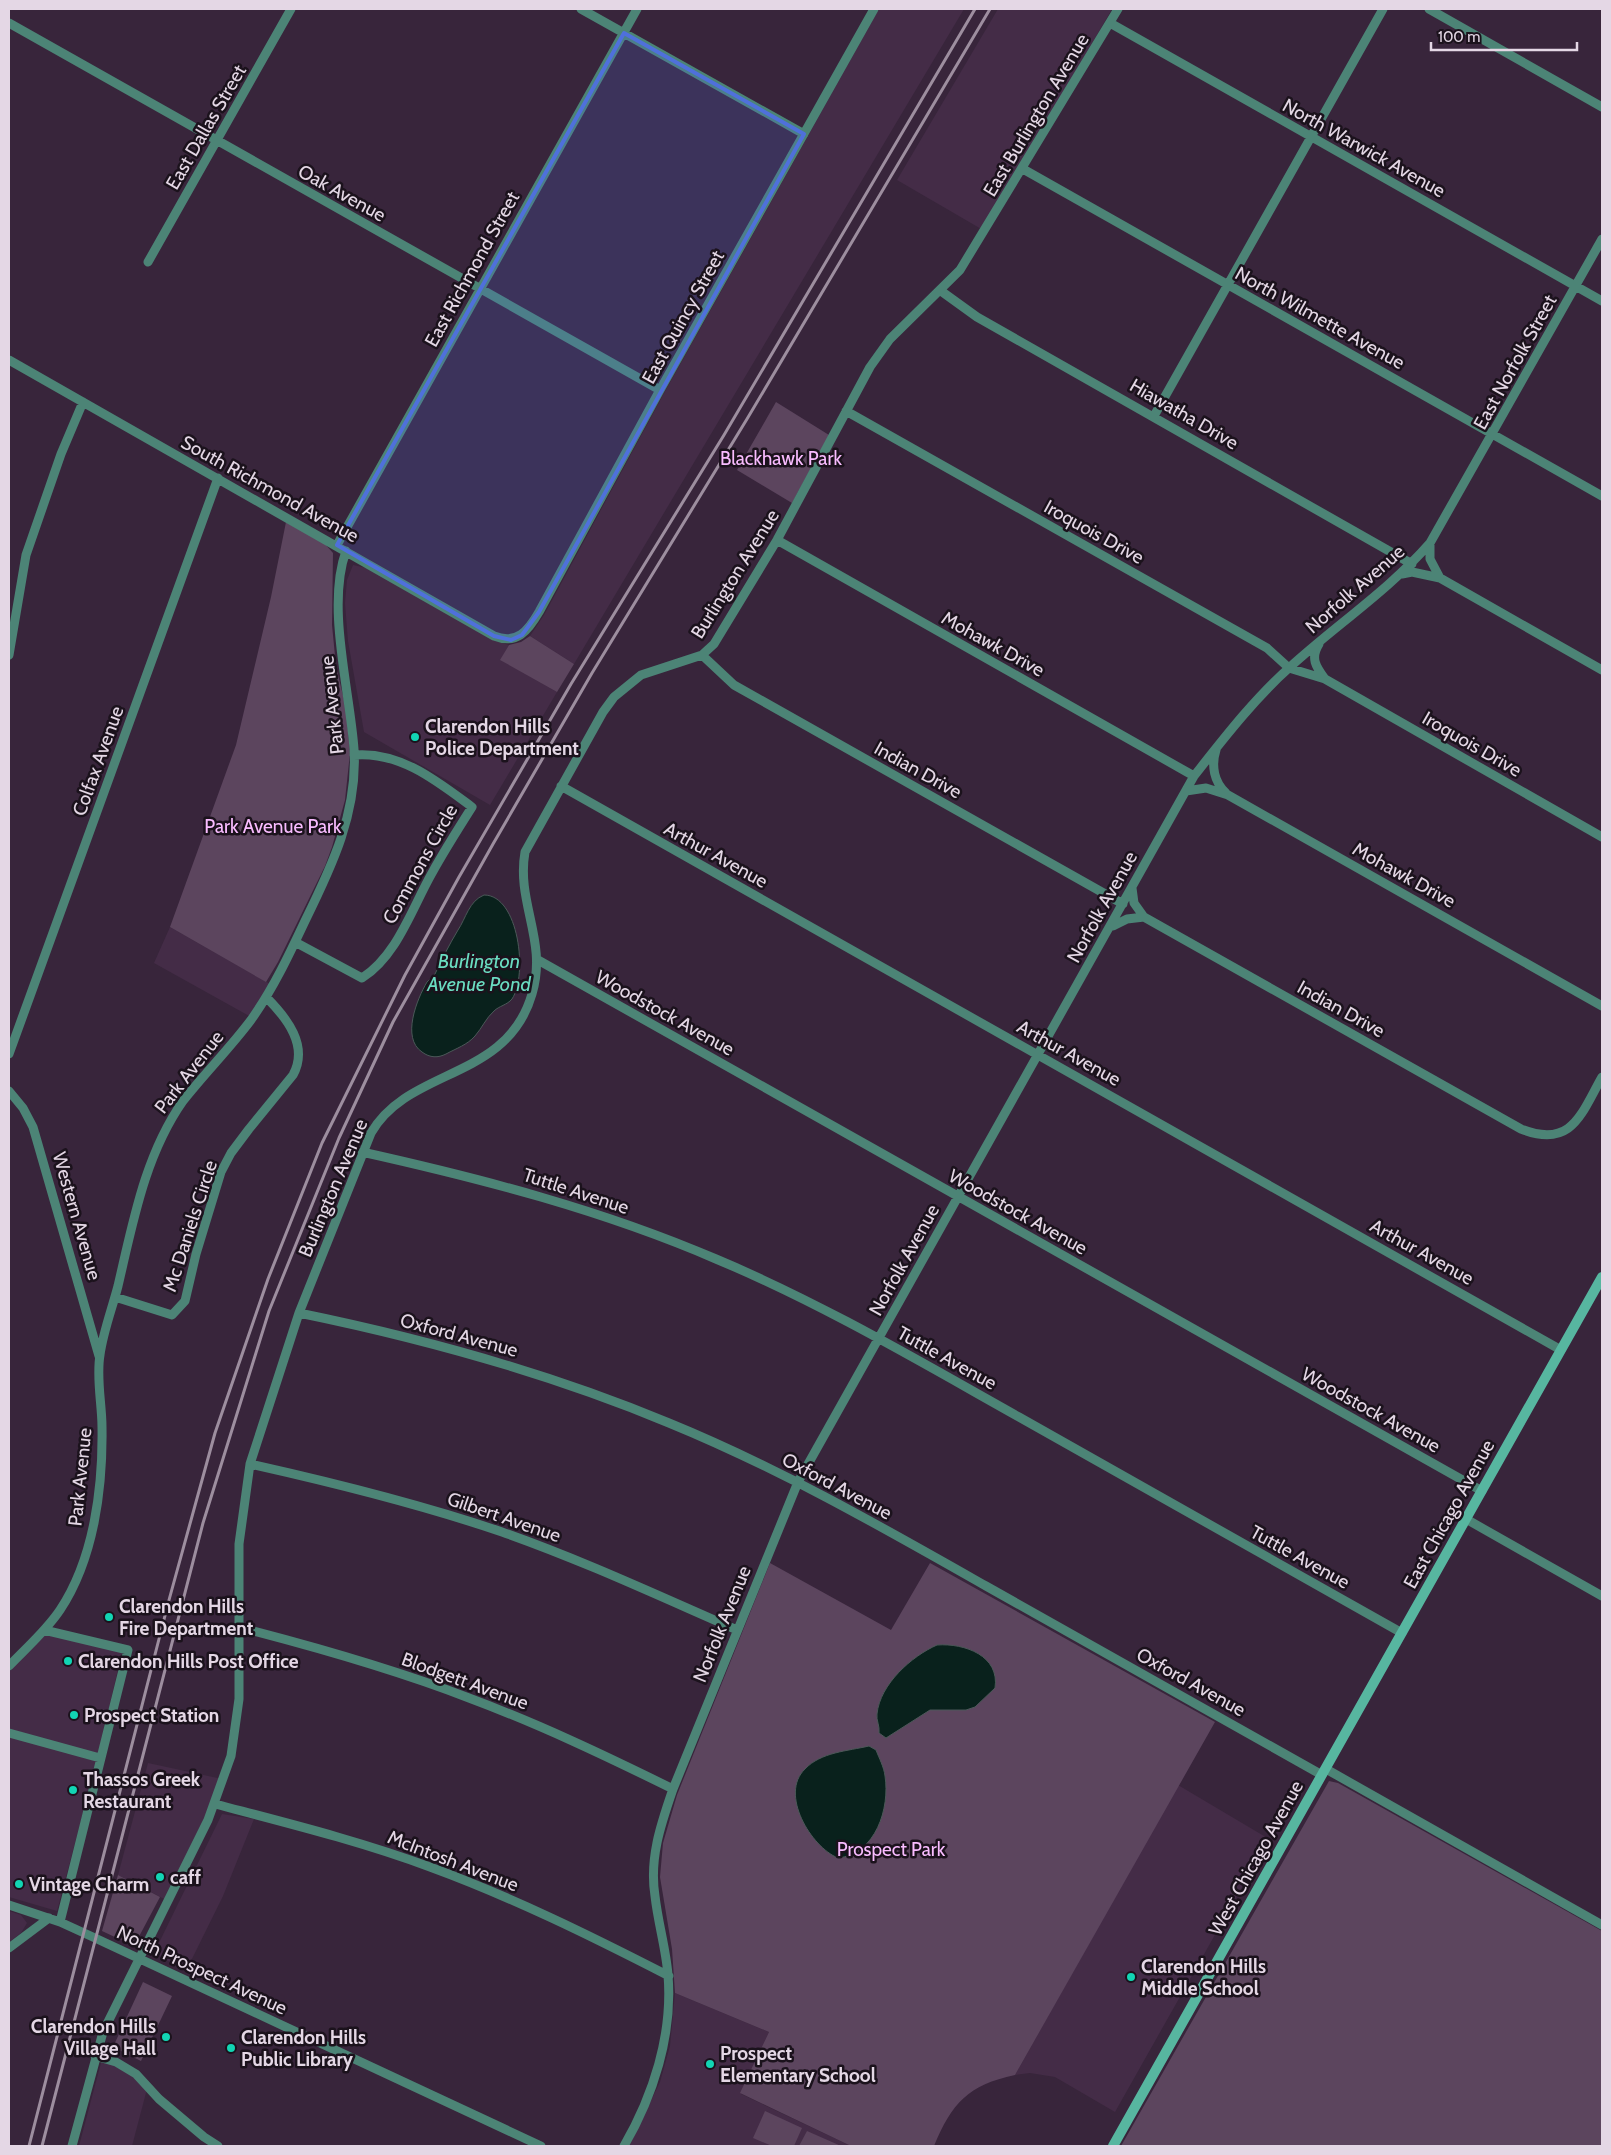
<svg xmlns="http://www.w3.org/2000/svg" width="1611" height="2155" viewBox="0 0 1611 2155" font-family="Cabin,sans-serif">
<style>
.built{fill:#442c47}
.green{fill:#5c455e}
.water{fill:#09211c;stroke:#4b5858}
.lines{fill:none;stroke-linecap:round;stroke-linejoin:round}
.minor{stroke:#4c8476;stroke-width:9}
.secondary{stroke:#57b6a0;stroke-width:10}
.rail{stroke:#9d8e9f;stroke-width:3}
.marked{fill:#4f70db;fill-opacity:0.2;stroke:#4f70db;stroke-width:4;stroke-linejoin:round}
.poi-dot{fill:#12d5b4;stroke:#1b121c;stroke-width:2}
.labels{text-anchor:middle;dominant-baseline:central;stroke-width:5;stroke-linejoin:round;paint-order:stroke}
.street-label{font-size:19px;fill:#e4d7e5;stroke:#1b121c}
.park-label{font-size:19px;fill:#f9bcff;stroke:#1b121c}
.poi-label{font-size:19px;font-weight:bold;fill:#e4d7e5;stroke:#1b121c;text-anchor:start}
.water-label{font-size:20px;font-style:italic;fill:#6adcc1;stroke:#1b121c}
</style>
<rect width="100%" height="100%" fill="#38253b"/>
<path class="built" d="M879 9H964L574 664 530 636 544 615 663 395Z
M998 9H1112L983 230 897 180Z
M353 565 367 568 495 641 509 645 501 660 557 692 490 805 364 732 348 641 345 603 347 580Z
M170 927 272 985 251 1017 154 963Z
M45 1632 122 1652 98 1755 9 1730V1670Z
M9 1736 97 1760 57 1911 9 1897Z
M148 1763 222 1779 212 1803 166 1900 118 1875Z
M1178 1785 1269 1839 1115 2112 1055 2077 1030 2073 1015 2075Z
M222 1814 254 1819 223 1896 186 1971 154 1953Z
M9 1911 21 1915 27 1923 21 1933 9 1942Z
M675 1993 769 2032 741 2094 851 2146H629L660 2082 670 2046Z
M102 2059 135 2077 147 2089 132 2146H79Z"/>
<path class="green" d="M776 402 829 435 792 503 737 470Z
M286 522 325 544 333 553 332 625 336 666 346 708 350 753 345 800 332 847 325 866 278 962 266 982 170 927 236 745 271 597Z
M530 636 574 664 557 692 500 660 509 645 521 642Z
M770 1563 891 1630 930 1563 1215 1722 1015 2075C968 2085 952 2103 934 2146H851L740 2093 769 2032 675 1993 672 1949 660 1877 663 1843 677 1795Z
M1329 1781 1338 1783 1602 1931V2146H1121Z
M118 1875 160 1897 134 1946 102 1931Z
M143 1982 172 1996 141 2061 113 2047Z
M765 2111 802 2128 794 2146H772L753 2138Z
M807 2131 841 2146H799Z"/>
<path class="water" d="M484 895C519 895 528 975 512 999 507 1005 499 1006 494 1011 486 1018 482 1028 475 1036 467 1045 457 1048 446 1054 438 1058 430 1058 422 1052 401 1038 417 999 427 982 430 979 433 977 435 974 442 959 449 945 458 930 466 918 469 901 484 895Z
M937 1645C965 1643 1000 1656 995 1688L975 1707 966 1710H930L886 1738 879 1733C880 1726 876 1720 877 1714 880 1684 912 1656 937 1645Z
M869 1746 876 1750C879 1758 884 1767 885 1776 890 1808 876 1854 838 1858 811 1847 779 1794 805 1769 821 1752 848 1751 869 1746Z"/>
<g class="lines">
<path class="minor" d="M581 9 804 134
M1429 9 1602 107
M9 23 660 390
M1110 23 1602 301
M1023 169 1602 496
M148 262 291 9
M941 291 977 317 1412 564
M9 360 494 636C517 645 528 631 539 612L660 390 874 9
M846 411 1267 648 1289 668 1325 679 1602 837
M1154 416 1383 9
M777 540 1194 776
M1430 543V559L1440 578
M337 545 637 9
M1402 574 1412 572 1440 578 1602 670
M1319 644C1310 658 1316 667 1325 679
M9 655 26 555 61 454 83 402
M702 655 734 685 1123 904
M1216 750C1211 766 1214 782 1226 793
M561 786 1561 1350
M1186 791 1206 788 1228 795 1602 1006
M1132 888 1134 903 1144 917
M1113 926 1127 919 1144 917 1521 1129C1572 1149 1581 1114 1602 1077
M295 942 362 978C397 956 412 908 432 873 444 851 458 829 472 807 437 781 400 751 354 755
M538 960 1482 1491
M9 1054 218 478
M9 1091 23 1108 33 1127 99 1356
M362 1152C483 1179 602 1210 716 1259 821 1303 919 1361 1019 1417 1146 1489 1274 1561 1402 1633
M115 1297 172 1315 185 1301 196 1254 221 1172 231 1153 249 1129 293 1075C309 1046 287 1018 266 997
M299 1313C426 1339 549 1373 669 1423 779 1468 882 1527 986 1586 1098 1649 1210 1712 1322 1775
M250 1464C335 1483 420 1504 502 1532 582 1560 659 1596 737 1630
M1466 1519 1602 1596
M238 1627C316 1647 394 1669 469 1698 539 1724 606 1756 673 1789
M44 1630 128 1650 60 1922
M9 1666C26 1648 46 1631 60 1610 94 1559 103 1488 102 1427 102 1404 96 1378 100 1355 103 1332 112 1309 118 1286 133 1222 145 1155 183 1101 205 1073 230 1048 251 1020 273 989 289 955 305 921 332 866 358 812 354 749 350 691 326 606 346 551
M9 1733 100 1758
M1326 1769 1602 1925
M215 1804C287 1823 360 1841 430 1867 512 1897 591 1936 669 1976
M9 1905 60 1922 95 1938 541 2146
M9 1948 49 1918
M95 2056 116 2062 136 2074 159 2099 204 2137 218 2146
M72 2146 103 2032 208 1820 231 1756 239 1699V1544L250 1464 299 1313 371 1133C409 1067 507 1081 532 994 548 941 516 903 525 852L603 712 614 697 641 675 702 655 714 644 777 540 870 367 890 339 960 270 1118 9
M624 2146C653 2096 673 2035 668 1975 666 1949 658 1923 655 1896 649 1858 661 1824 673 1789L798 1482 1194 776C1224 738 1254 699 1290 667 1336 625 1389 590 1430 543L1602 239"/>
<path class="secondary" d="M1113 2146 1602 1277"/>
<path class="rail" d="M29 2146 169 1600 215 1433 268 1279 322 1143 405 975 459 877 571 684 724 435 975 9
M42 2146 203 1523 269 1311 339 1138 393 1022 493 844 592 673 747 419 990 9"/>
</g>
<path class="marked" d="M624 33 804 134 539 612 522 635 511 640 494 636 337 545Z"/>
<g class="poi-dot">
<circle cx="415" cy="737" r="5"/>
<circle cx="109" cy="1617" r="5"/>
<circle cx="68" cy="1661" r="5"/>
<circle cx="74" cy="1715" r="5"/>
<circle cx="73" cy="1790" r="5"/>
<circle cx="160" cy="1877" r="5"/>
<circle cx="19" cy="1884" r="5"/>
<circle cx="1131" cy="1977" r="5"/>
<circle cx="166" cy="2037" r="5"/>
<circle cx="231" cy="2048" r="5"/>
<circle cx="710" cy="2064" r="5"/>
</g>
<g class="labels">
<g class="street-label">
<text transform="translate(1036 115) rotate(-59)">East Burlington Avenue</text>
<text transform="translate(206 127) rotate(-60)">East Dallas Street</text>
<text transform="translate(1364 148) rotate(29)">North Warwick Avenue</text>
<text transform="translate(342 193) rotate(29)">Oak Avenue</text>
<text transform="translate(472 269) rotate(-61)">East Richmond Street</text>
<text transform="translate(683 317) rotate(-61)">East Quincy Street</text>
<text transform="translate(1320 318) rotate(29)">North Wilmette Avenue</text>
<text transform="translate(1515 362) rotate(-61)">East Norfolk Street</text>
<text transform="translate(1184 414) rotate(30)">Hiawatha Drive</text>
<text transform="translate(270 489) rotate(29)">South Richmond Avenue</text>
<text transform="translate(1094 532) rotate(29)">Iroquois Drive</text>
<text transform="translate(735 574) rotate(-58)">Burlington Avenue</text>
<text transform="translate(1355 589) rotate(-41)">Norfolk Avenue</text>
<text transform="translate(993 644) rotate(29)">Mohawk Drive</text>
<text transform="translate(332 705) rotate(-96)">Park Avenue</text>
<text transform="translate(1472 744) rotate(30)">Iroquois Drive</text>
<text transform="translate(98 761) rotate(-70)">Colfax Avenue</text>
<text transform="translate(918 770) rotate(29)">Indian Drive</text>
<text transform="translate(716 855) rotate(29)">Arthur Avenue</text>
<text transform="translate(420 864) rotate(-61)">Commons Circle</text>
<text transform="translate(1404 875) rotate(29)">Mohawk Drive</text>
<text transform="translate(1102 907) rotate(-61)">Norfolk Avenue</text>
<text transform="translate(1341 1009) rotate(29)">Indian Drive</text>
<text transform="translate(665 1013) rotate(29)">Woodstock Avenue</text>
<text transform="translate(1069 1053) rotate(29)">Arthur Avenue</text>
<text transform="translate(189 1072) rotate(-52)">Park Avenue</text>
<text transform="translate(333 1188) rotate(-67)">Burlington Avenue</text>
<text transform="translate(576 1191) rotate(18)">Tuttle Avenue</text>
<text transform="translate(1018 1212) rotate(29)">Woodstock Avenue</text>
<text transform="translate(77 1216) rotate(74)">Western Avenue</text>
<text transform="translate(190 1226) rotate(-72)">Mc Daniels Circle</text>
<text transform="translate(1422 1252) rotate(29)">Arthur Avenue</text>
<text transform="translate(904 1260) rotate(-61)">Norfolk Avenue</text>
<text transform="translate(459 1335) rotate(15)">Oxford Avenue</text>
<text transform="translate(947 1358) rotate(29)">Tuttle Avenue</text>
<text transform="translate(1371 1410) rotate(29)">Woodstock Avenue</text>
<text transform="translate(80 1477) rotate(-84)">Park Avenue</text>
<text transform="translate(837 1486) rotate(28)">Oxford Avenue</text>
<text transform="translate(1449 1514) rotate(-61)">East Chicago Avenue</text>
<text transform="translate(504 1517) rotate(19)">Gilbert Avenue</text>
<text transform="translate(1300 1557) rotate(29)">Tuttle Avenue</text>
<text transform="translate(722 1624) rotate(-68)">Norfolk Avenue</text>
<text transform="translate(465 1681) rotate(20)">Blodgett Avenue</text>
<text transform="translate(1191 1682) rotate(29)">Oxford Avenue</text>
<text transform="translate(1256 1858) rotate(-61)">West Chicago Avenue</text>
<text transform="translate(453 1861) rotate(21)">McIntosh Avenue</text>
<text transform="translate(202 1970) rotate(25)">North Prospect Avenue</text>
</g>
<g class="park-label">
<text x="781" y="458">Blackhawk Park</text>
<text x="273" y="826">Park Avenue Park</text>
<text x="891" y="1849">Prospect Park</text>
</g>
<g class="poi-label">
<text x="425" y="726">Clarendon Hills<tspan x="425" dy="22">Police Department</tspan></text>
<text x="119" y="1606">Clarendon Hills<tspan x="119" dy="22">Fire Department</tspan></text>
<text x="78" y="1661">Clarendon Hills Post Office</text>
<text x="84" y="1715">Prospect Station</text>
<text x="83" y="1779">Thassos Greek<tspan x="83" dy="22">Restaurant</tspan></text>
<text x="170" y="1877">caff</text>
<text x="29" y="1884">Vintage Charm</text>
<text x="1141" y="1966">Clarendon Hills<tspan x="1141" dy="22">Middle School</tspan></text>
<text x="156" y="2026" text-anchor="end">Clarendon Hills<tspan x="156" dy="22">Village Hall</tspan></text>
<text x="241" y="2037">Clarendon Hills<tspan x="241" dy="22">Public Library</tspan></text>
<text x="720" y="2053">Prospect<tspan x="720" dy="22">Elementary School</tspan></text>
</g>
<g class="water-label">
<text x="479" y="961">Burlington<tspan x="479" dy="23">Avenue Pond</tspan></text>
</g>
</g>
<rect width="1611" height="2155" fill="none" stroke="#e4d7e5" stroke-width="20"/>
<path d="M1431 42v8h146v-8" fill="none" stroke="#e4d7e5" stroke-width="2.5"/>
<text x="1438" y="42" font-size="15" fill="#e4d7e5" stroke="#1b121c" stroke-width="4" paint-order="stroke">100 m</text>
</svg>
